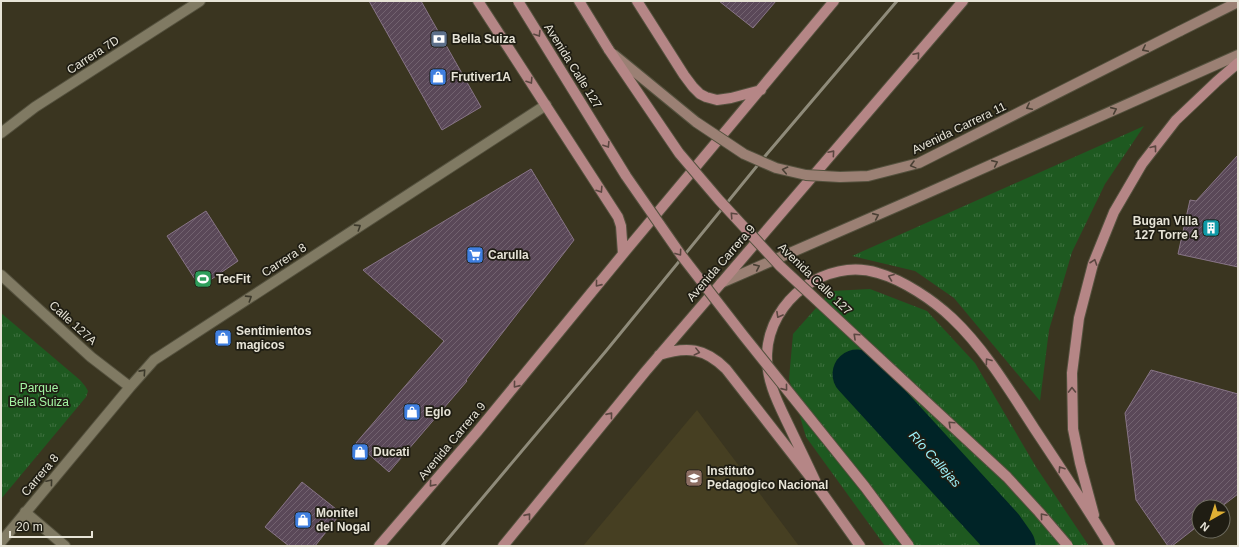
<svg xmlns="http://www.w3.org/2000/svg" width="1239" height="547" viewBox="0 0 1239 547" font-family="Arial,sans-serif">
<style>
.built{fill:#463f22}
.grass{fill:url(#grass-tufts)}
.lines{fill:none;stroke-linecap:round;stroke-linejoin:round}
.river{stroke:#002427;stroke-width:49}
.building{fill:url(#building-hatch);stroke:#887587}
.street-casing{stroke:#54513e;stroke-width:12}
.secondary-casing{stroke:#54513e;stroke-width:12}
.primary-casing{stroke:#54513e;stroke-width:12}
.street{stroke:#807a63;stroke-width:10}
.secondary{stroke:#9b8074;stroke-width:10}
.primary{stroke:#b58686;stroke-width:10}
.rail{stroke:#8f8b7a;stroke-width:3}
.secondary-bridge-casing{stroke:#54513e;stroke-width:12;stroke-linecap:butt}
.primary-bridge-casing{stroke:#54513e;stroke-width:12;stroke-linecap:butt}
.secondary-bridge{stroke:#9b8074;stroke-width:10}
.primary-bridge{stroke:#b58686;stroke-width:10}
.oneway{stroke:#5b4741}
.oneway2{stroke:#4a4035}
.oneway3{stroke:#3c392b}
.labels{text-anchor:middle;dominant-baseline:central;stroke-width:3.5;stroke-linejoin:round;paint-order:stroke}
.poi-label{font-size:12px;font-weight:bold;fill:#e7e4d7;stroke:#1f1d13;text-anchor:start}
.street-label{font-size:12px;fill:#e7e4d7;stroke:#1f1d13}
.park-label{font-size:12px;fill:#a4f6a3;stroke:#1f1d13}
.water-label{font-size:13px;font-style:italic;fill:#9ef3fb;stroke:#1f1d13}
</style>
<defs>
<pattern id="grass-tufts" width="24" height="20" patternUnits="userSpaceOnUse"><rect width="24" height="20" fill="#1e5920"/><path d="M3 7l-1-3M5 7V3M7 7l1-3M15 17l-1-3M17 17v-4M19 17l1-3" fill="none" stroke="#3f7140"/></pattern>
<pattern id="building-hatch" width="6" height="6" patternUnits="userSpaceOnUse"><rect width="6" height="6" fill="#5a4858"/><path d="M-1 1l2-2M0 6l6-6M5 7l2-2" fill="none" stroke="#72626f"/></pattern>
</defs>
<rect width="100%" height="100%" fill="#3a3520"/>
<path class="built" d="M697 410 799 546H583Z"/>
<path class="grass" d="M1144 126 1105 184 1072 252 1049 330 1040 401 954 298 915 271 852 256Z
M870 289 927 311 975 363 1036 467 1089 546H885L806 437 789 379 793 334 831 291Z
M1 313 80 380 85 386 88 391 86 397 1 499Z"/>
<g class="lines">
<path class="river" d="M857 374 999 529 1011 546"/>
</g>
<path class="building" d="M369 1H421L481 107 442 130Z
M719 1H776L753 28Z
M1238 155V267L1178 254 1190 200 1196 201Z
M531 169 574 240 466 380 467 381 389 472 356 443 444 341 363 270Z
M206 211 238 261 200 287 167 236Z
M1151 370 1238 394V494L1221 507H1199V525L1172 546H1168L1136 500 1125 413Z
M302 482 341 513 315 546H289L265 527Z"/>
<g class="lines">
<defs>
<path id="street" d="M1 133 35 107 200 1
M1 275 91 357 130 387
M25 512 65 546
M1 542 130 387 154 360 546 105"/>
<path id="secondary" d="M1180 31 1238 2
M721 283 914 199 1238 55"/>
<path id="primary" d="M478 1 618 217 621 226 623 254
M579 1 609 50
M637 1 684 75 693 87 700 94 706 97 717 100 731 98 761 90
M659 355C687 346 705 348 726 369L818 487 860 546
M818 487C809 467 799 447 789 426 778 403 766 381 767 354 769 300 826 257 878 273 903 280 933 300 952 318 984 348 1010 391 1034 428 1060 467 1086 506 1110 546
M1094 515 1080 463 1073 429 1072 373 1079 318 1093 264 1114 212 1142 164 1176 120 1216 82 1238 63
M379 546 477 432 623 254 834 1
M503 546 645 372 963 1"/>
</defs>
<use href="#street" class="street-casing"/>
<use href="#secondary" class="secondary-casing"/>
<use href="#primary" class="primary-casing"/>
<use href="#street" class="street"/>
<use href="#secondary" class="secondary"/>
<use href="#primary" class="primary"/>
<path class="rail" d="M442 546 606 351 766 155 897 1"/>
<defs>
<path id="secondary-bridge" d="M613 54 696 122 744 154 776 168 806 175 840 177 868 176 919 163 1180 31"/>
<path id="primary-bridge" d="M518 1 626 176 681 255 743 335 865 487 909 546
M609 50 679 153 719 200 780 266 1007 477 1039 512 1068 546"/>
</defs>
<use href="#secondary-bridge" class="secondary-bridge-casing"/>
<use href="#primary-bridge" class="primary-bridge-casing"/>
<use href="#secondary-bridge" class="secondary-bridge"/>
<use href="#primary-bridge" class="primary-bridge"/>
</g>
<defs><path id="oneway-chevron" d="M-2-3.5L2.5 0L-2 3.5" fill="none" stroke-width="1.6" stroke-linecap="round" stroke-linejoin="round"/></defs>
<g class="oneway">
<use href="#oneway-chevron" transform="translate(538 34) rotate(58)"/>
<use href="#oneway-chevron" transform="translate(917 55) rotate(-49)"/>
<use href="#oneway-chevron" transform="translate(530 81) rotate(57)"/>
<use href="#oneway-chevron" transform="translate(607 145) rotate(58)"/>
<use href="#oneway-chevron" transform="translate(1154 148) rotate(-52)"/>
<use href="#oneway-chevron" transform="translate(832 153) rotate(-49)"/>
<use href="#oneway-chevron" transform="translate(600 190) rotate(57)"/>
<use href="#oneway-chevron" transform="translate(733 215) rotate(-133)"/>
<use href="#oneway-chevron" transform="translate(679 253) rotate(54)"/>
<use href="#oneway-chevron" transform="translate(1094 262) rotate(-71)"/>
<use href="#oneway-chevron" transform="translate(891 277) rotate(-159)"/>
<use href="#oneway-chevron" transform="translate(598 284) rotate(129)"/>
<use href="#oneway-chevron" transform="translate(779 315) rotate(119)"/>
<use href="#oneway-chevron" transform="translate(856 336) rotate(-137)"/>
<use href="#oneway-chevron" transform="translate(697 352) rotate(14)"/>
<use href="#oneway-chevron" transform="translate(988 361) rotate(-126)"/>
<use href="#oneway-chevron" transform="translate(516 385) rotate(129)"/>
<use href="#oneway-chevron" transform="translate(785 388) rotate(51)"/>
<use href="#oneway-chevron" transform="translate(1072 390) rotate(-91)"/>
<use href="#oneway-chevron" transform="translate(610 415) rotate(-51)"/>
<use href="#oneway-chevron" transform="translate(951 424) rotate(-137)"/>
<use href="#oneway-chevron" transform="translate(1061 469) rotate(-123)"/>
<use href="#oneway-chevron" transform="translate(432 484) rotate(131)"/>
<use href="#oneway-chevron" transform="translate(528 516) rotate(-51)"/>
<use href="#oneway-chevron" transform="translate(1043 516) rotate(-130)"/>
</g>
<g class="oneway2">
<use href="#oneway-chevron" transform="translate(1145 49) rotate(153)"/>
<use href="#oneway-chevron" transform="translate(1029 107) rotate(153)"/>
<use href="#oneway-chevron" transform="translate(1114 110) rotate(-24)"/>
<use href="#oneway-chevron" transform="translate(995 163) rotate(-24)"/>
<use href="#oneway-chevron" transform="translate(913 165) rotate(165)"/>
<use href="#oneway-chevron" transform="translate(785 170) rotate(-168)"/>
<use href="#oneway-chevron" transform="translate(876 216) rotate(-24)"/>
<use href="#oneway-chevron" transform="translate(757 267) rotate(-24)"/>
</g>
<g class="oneway3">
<use href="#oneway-chevron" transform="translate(358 227) rotate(-33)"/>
<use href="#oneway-chevron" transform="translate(249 298) rotate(-33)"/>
<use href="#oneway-chevron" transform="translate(143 372) rotate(-48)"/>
<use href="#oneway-chevron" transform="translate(50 482) rotate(-50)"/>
</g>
<defs>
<symbol id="bank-square" viewBox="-11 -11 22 22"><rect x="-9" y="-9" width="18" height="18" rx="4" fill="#5c6f8a" stroke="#1f1d13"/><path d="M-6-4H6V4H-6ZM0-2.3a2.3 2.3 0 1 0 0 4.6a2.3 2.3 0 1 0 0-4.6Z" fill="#fff"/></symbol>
<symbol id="shop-square" viewBox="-11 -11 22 22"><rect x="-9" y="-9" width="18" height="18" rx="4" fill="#3f7fe0" stroke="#1f1d13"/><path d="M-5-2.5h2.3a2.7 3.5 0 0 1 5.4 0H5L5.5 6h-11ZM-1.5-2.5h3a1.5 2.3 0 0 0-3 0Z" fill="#fff"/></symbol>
<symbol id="building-square" viewBox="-11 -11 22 22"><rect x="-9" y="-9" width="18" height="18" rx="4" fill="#0f9aa8" stroke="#1f1d13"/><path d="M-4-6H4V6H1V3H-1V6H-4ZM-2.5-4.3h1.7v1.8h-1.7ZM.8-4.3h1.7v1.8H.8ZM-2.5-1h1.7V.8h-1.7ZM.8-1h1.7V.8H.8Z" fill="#fff"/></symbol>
<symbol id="supermarket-square" viewBox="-11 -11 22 22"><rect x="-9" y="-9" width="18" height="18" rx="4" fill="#3f7fe0" stroke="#1f1d13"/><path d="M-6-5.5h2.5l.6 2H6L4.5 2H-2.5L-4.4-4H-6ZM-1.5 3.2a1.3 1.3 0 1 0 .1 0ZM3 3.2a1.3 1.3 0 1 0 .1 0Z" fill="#fff"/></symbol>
<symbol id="stadium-square" viewBox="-11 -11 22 22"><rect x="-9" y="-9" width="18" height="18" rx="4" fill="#2e9e5b" stroke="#1f1d13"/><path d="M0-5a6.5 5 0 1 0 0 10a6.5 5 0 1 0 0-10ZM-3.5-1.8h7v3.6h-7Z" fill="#fff"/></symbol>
<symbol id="school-square" viewBox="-11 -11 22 22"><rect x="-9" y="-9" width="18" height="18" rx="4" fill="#8d6e63" stroke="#1f1d13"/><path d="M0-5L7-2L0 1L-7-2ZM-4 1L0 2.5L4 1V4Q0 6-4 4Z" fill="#fff"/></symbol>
</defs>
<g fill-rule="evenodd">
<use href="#bank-square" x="429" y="29" width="20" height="20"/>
<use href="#shop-square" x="428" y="67" width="20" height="20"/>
<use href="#building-square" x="1201" y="218" width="20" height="20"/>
<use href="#supermarket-square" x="465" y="245" width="20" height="20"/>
<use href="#stadium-square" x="193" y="269" width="20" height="20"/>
<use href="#shop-square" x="213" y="328" width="20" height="20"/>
<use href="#shop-square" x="402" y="402" width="20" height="20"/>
<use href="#shop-square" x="350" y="442" width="20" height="20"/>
<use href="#school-square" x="684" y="468" width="20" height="20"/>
<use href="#shop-square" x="293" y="510" width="20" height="20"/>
</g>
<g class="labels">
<g class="poi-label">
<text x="452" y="39">Bella Suiza</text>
<text x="451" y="77">Frutiver1A</text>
<text x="1198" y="221" text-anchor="end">Bugan Villa<tspan x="1198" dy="14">127 Torre 4</tspan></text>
<text x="488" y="255">Carulla</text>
<text x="216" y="279">TecFit</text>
<text x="236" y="331">Sentimientos<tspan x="236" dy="14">magicos</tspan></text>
<text x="425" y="412">Eglo</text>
<text x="373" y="452">Ducati</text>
<text x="707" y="471">Instituto<tspan x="707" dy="14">Pedagogico Nacional</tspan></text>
<text x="316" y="513">Monitel<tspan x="316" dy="14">del Nogal</tspan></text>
</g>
<g class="street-label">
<text transform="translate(93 55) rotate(-33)">Carrera 7D</text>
<text transform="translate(573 66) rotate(58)">Avenida Calle 127</text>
<text transform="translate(959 128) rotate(-26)">Avenida Carrera 11</text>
<text transform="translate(284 260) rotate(-33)">Carrera 8</text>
<text transform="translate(721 263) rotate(-49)">Avenida Carrera 9</text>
<text transform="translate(815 279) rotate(44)">Avenida Calle 127</text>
<text transform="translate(73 323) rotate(42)">Calle 127A</text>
<text transform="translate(452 441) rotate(-50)">Avenida Carrera 9</text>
<text transform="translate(40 475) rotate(-50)">Carrera 8</text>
</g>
<g class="park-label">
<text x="39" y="388">Parque<tspan x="39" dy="14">Bella Suiza</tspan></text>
</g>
<g class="water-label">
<text transform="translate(935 459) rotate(48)">Río Callejas</text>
</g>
</g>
<rect width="1239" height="547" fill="none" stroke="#e7e4d7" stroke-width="4"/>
<g transform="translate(1211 519) rotate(219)"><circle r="19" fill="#1f1d13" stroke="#6f6d61"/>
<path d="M0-3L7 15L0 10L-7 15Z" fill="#dfb034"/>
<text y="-6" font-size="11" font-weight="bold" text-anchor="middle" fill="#e7e4d7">N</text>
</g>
<path d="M10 531v6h82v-6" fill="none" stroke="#e7e4d7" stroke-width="2"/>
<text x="16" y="531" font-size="12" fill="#e7e4d7" stroke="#1f1d13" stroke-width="3" paint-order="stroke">20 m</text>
</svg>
